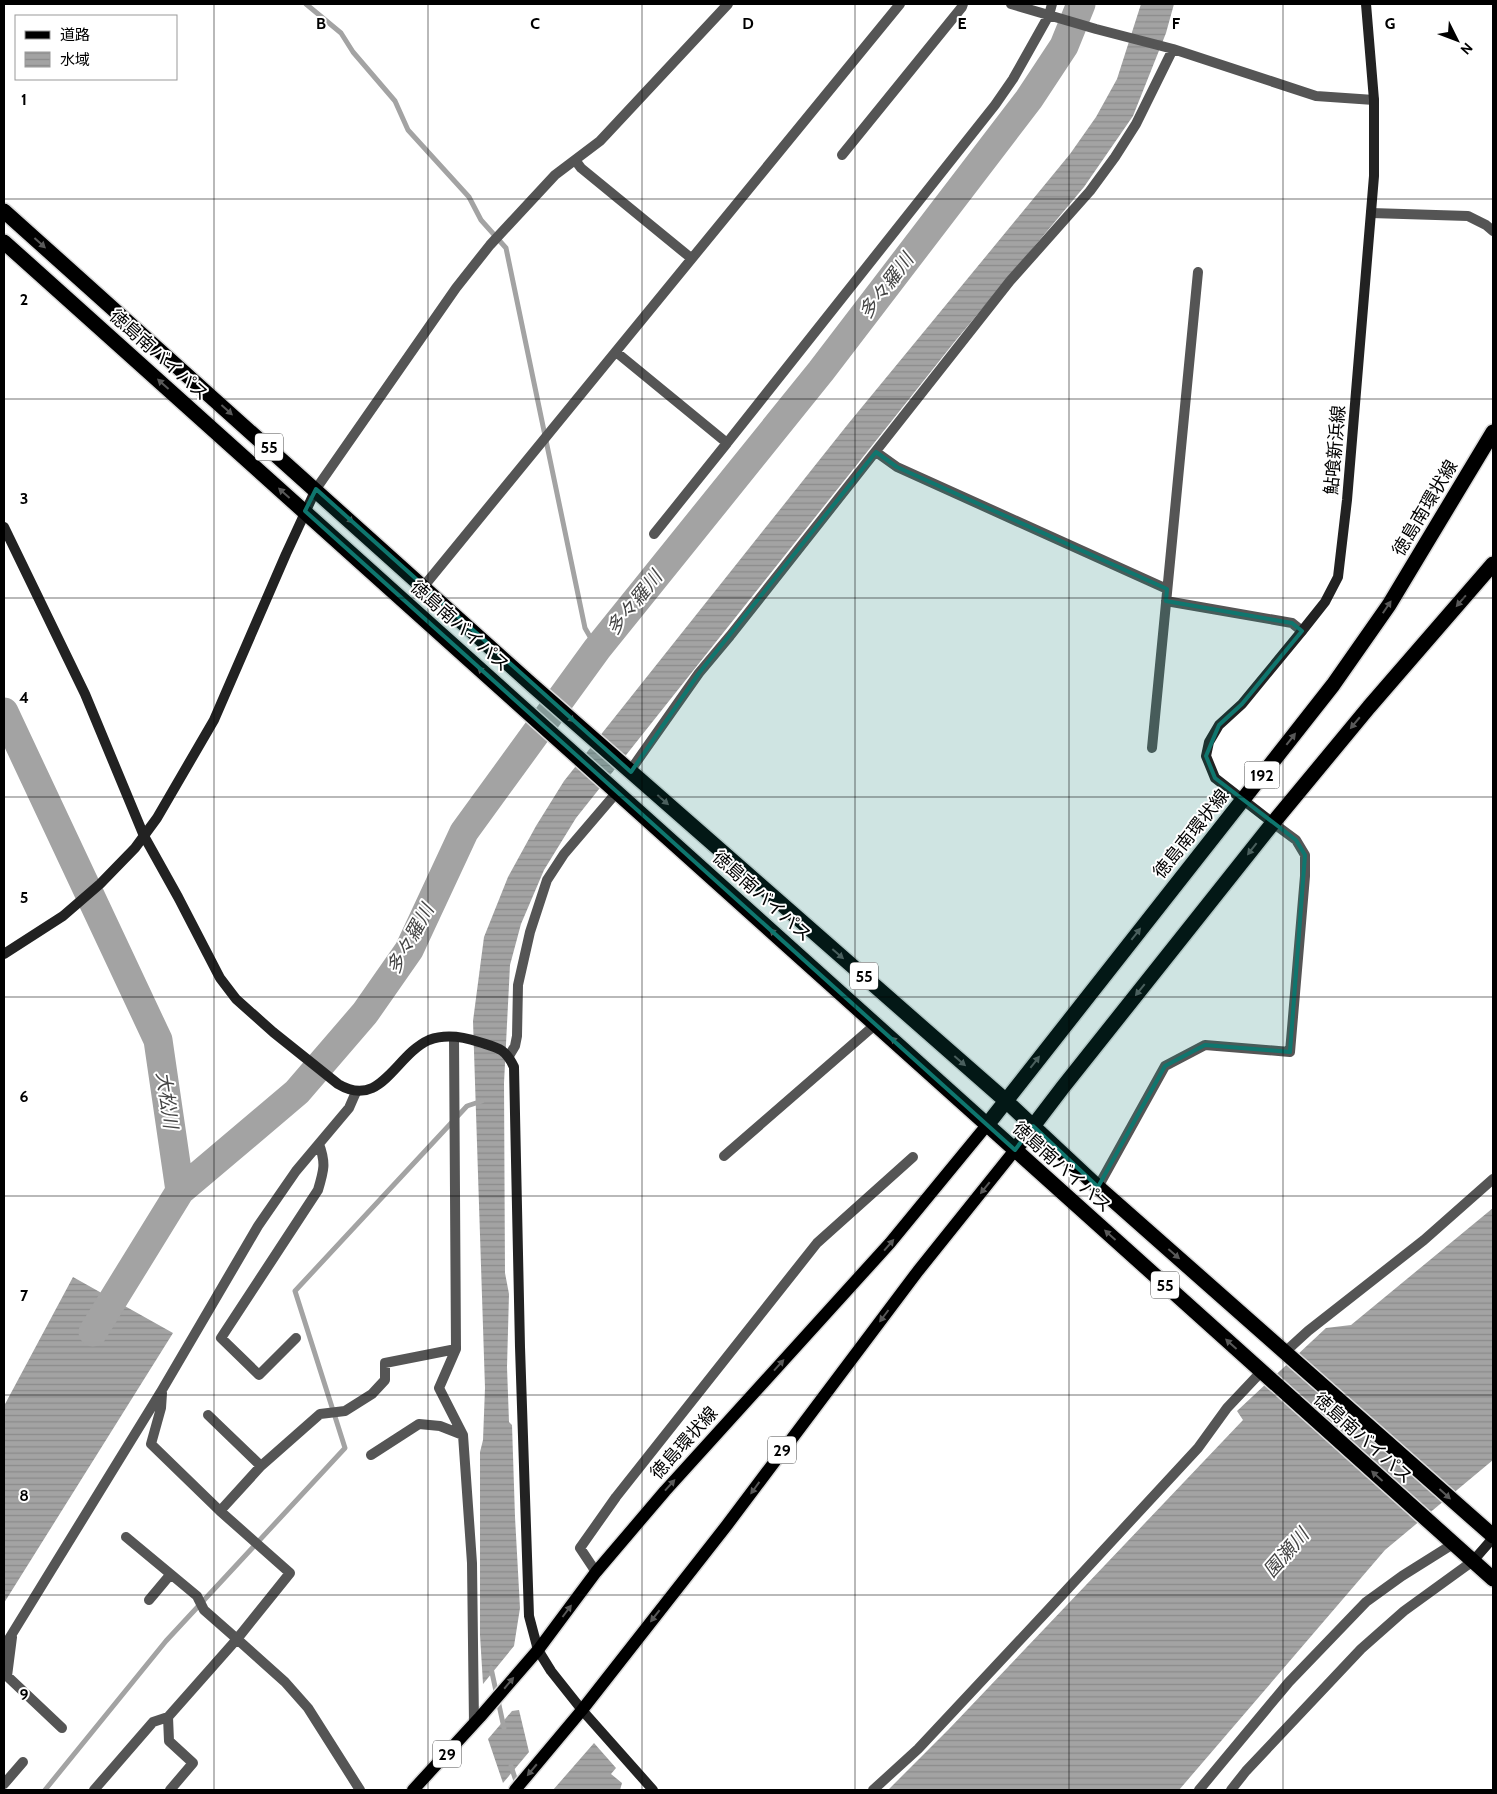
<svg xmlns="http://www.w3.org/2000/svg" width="1497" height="1794" viewBox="0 0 1497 1794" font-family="Cabin,'Noto Sans JP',sans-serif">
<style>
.water{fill:url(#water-rules)}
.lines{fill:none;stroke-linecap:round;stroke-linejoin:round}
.stream{stroke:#a3a3a3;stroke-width:5}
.river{stroke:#a3a3a3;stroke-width:29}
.primary-casing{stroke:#dbdbdb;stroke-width:15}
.highway-casing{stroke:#dbdbdb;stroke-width:18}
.street{stroke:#555;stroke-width:10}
.secondary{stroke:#222;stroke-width:10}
.primary{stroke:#000;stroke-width:12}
.highway{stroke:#000;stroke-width:15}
.oneway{fill:#595959}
.marked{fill:#0f766e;fill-opacity:0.2;stroke:#0f766e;stroke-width:4;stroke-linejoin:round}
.grid{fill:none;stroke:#000;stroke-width:1;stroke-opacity:0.55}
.labels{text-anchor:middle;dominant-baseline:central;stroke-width:4;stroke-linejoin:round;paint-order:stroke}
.shield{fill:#fff;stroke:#4c4c4c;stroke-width:1}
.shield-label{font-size:16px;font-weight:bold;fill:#000}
.street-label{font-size:18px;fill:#000;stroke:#fff}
.water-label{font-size:19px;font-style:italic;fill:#444;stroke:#fff}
.grid-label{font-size:16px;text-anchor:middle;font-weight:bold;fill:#000;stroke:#fff;stroke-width:4;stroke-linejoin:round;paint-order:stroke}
</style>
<defs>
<pattern id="water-rules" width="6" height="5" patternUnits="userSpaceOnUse" patternTransform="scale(1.25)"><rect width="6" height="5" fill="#a3a3a3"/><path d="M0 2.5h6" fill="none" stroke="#8b8b8b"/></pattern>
</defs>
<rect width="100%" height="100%" fill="#fff"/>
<path class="water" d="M1141 4H1174L1166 33 1133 116 1084 187 956 340 576 818 544 870 521 924 510 965 504 1083 505 1273 509 1294 507 1367 509 1422 512 1425 515 1517 520 1608 514 1646 483 1684 480 1635V1452L483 1440 485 1388 473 1021 484 937 508 877 536 826 564 781 848 424 1070 154 1096 117 1117 79Z
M1493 1208V1460L1385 1550 1179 1790H888L949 1729 1243 1420 1237 1411 1326 1328 1351 1325Z
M73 1277 173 1333 4 1603V1406Z
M519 1710 529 1752 503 1783 488 1739 512 1711Z
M594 1743 616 1768 611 1774 622 1783 620 1790H553Z"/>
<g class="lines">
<path class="stream" d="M306 4 341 33 353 52 395 101 408 130 469 197 481 220 506 248 585 628 597 649
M491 1668 504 1728
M511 1766 517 1784
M45 1790 166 1641 345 1448 295 1291 467 1106 482 1101"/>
<path class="river" d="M4 712 158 1040 180 1191
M93 1332 180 1191 297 1092 365 1013 409 950 464 832 597 649 821 371 1029 99 1064 46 1081 4"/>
<defs>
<path id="primary" d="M413 1790 480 1717 538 1650 596 1572 665 1491 890 1243 987 1125
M515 1790 582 1710 727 1525 918 1271 1015 1150"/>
<path id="highway" d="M4 211 532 685 1005 1100 1098 1187 1493 1536
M4 242 1493 1579
M987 1125 1333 685 1389 605 1493 432
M1015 1150 1063 1087 1273 823 1369 707 1493 564"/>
</defs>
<use href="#primary" class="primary-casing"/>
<use href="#highway" class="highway-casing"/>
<path class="street" d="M1011 4 1096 29 1173 49 1316 96 1374 100
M842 155 962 7 963 4
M575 160 581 168 691 258
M1371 213 1468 216 1486 225 1493 231
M616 352 727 443 995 105 1013 79 1049 15 1052 4
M876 452 897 467 1167 589
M316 489 456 288 490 245 555 175 600 141 728 4
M654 534 727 443
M424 586 900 4
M1166 601 1292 623 1302 631
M1152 748 1198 272
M630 771 699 673 730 636 1010 281 1090 191 1115 157 1136 124 1173 49
M454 1038 456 1349 439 1388 463 1435 472 1563 474 1724
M509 1056 515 1046 517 1036 518 985 530 932 547 880 564 854 617 792
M724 1156 876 1024
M1098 1187 1165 1066 1205 1045 1290 1052 1305 876V855L1296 840 1273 823
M296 1338 259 1375 221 1338 318 1190C324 1170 326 1163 319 1144
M1285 1352 1308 1331 1424 1240 1493 1179
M162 1393 161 1408 151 1444 220 1511 290 1573 237 1639 285 1682 308 1708 360 1790
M208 1415 261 1466
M371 1455 419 1424 440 1426 463 1435
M220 1511 261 1466 320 1414 345 1411 372 1394 385 1380V1363L456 1349
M596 1572 580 1548 616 1497 817 1243 913 1157
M149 1600 170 1575
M12 1637 7 1676 62 1728
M4 1647 162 1390 258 1226 296 1171 349 1108 356 1092
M168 1717 169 1741 193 1763 170 1790
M4 1784 23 1762
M94 1790 153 1722 168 1717 237 1639 204 1610 197 1596 126 1537
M873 1790 918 1749 1049 1609 1198 1448 1227 1408 1261 1372
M1199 1790 1289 1682 1366 1602 1402 1576 1453 1544
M1231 1790 1246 1771 1361 1649 1404 1611 1473 1561"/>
<path class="secondary" d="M4 527 85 694 144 836 178 897 220 978 236 999 273 1032 338 1084C381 1110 395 1055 429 1040 445 1034 464 1037 479 1042 498 1048 505 1048 514 1067L520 1347 529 1616 538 1650 551 1671 582 1710 653 1790
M1273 823 1215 778 1206 756 1209 742 1219 725 1242 704 1302 631 1325 602 1338 577 1347 500 1374 176V100L1366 4
M4 954 63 916 100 884 135 848 157 818 214 720 286 554 316 489
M1473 1561 1493 1538"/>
<use href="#primary" class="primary"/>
<use href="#highway" class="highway"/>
</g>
<defs><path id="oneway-solid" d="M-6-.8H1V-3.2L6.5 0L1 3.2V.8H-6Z" transform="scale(1.25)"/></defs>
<g class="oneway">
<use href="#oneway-solid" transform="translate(40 243) rotate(42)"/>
<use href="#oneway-solid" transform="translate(163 384) rotate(-138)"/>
<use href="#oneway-solid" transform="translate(227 410) rotate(42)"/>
<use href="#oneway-solid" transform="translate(284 493) rotate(-138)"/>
<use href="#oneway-solid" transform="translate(348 518) rotate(42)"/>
<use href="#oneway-solid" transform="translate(1461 601) rotate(131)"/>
<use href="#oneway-solid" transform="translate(1387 607) rotate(-56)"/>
<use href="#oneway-solid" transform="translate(483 672) rotate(-138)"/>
<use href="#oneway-solid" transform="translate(569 717) rotate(41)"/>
<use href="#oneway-solid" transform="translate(1355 723) rotate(130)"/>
<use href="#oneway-solid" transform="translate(1291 739) rotate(-52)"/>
<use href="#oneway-solid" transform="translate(663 800) rotate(41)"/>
<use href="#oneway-solid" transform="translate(1252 849) rotate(128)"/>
<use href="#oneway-solid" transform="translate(775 934) rotate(-138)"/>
<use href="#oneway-solid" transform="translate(1136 934) rotate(-52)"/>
<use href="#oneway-solid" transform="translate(838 954) rotate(41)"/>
<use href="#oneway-solid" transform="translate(1140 990) rotate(129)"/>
<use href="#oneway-solid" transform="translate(896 1042) rotate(-138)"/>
<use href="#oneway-solid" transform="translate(960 1061) rotate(41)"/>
<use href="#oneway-solid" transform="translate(1035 1062) rotate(-52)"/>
<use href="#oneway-solid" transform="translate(985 1188) rotate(129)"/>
<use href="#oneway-solid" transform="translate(1110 1235) rotate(-138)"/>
<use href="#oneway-solid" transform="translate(889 1245) rotate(-49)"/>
<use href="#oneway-solid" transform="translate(1174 1254) rotate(41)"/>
<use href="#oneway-solid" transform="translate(884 1316) rotate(127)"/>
<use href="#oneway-solid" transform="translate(1231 1344) rotate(-138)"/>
<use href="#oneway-solid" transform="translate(779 1365) rotate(-48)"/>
<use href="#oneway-solid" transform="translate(1377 1476) rotate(-138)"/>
<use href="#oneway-solid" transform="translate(670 1485) rotate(-48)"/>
<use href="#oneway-solid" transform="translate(755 1488) rotate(126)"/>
<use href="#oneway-solid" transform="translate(1445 1494) rotate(42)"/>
<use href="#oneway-solid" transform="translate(567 1611) rotate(-53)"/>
<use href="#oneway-solid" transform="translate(655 1616) rotate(128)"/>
<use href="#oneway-solid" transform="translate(509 1683) rotate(-50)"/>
<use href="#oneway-solid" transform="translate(532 1770) rotate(130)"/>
</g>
<path class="marked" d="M876 452 897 467 1167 589 1166 601 1292 623 1302 631 1242 704 1219 725 1206 756 1215 778 1296 840 1305 855 1290 1052 1205 1045 1165 1066 1098 1187 1033 1126 1015 1150 305 511 316 489 631 772 699 673Z"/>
<path class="grid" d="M214 4V1790M428 4V1790M642 4V1790M855 4V1790M1069 4V1790M1283 4V1790M4 199H1493M4 399H1493M4 598H1493M4 797H1493M4 997H1493M4 1196H1493M4 1395H1493M4 1595H1493"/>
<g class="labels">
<g class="shield">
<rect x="255" y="433.5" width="28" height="27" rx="4"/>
<rect x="1244.5" y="761.5" width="35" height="27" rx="4"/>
<rect x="850" y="962.5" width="28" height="27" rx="4"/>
<rect x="1151" y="1271.5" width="28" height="27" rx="4"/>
<rect x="768" y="1436.5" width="28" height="27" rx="4"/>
<rect x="433" y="1740.5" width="28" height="27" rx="4"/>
</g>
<g class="shield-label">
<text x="269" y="447">55</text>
<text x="1262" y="775">192</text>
<text x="864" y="976">55</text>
<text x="1165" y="1285">55</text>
<text x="782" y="1450">29</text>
<text x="447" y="1754">29</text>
</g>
<g class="street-label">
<text transform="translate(159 355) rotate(42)">徳島南バイパス</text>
<text transform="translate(1335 450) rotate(-85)">鮎喰新浜線</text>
<text transform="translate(1425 508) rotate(-59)">徳島南環状線</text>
<text transform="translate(460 626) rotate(42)">徳島南バイパス</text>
<text transform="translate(1191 834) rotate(-51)">徳島南環状線</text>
<text transform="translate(762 896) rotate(42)">徳島南バイパス</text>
<text transform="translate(1062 1167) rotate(42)">徳島南バイパス</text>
<text transform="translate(1363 1438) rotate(42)">徳島南バイパス</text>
<text transform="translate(684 1443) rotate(-48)">徳島環状線</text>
</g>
<g class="water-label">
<text transform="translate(886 286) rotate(-53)">多々羅川</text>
<text transform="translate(634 603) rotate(-51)">多々羅川</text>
<text transform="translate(410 939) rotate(-61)">多々羅川</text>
<text transform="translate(167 1100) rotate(82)">大松川</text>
<text transform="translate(1286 1553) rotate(-49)">園瀬川</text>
</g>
</g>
<g class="grid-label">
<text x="321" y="29">B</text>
<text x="535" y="29">C</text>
<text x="748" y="29">D</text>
<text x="962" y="29">E</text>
<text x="1176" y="29">F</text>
<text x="1390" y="29">G</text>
<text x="24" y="105">1</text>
<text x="24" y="305">2</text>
<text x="24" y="504">3</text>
<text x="24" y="703">4</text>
<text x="24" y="903">5</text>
<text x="24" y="1102">6</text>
<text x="24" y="1301">7</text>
<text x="24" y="1501">8</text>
<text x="24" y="1700">9</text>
</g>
<rect width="1497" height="1794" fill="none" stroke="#000000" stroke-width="10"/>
<rect x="15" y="15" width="162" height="65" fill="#ffffff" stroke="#999999"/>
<rect x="25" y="31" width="25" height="8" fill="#000000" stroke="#999999"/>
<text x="60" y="40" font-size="15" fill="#000000">道路</text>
<rect x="25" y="52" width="25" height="15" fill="url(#water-rules)" stroke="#999999"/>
<text x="60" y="65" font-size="15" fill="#000000">水域</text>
<g transform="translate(1457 40) rotate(132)" stroke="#ffffff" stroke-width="4" paint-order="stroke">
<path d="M0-4L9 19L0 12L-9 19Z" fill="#000000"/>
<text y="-8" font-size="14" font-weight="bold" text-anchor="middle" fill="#000000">N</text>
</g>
</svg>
